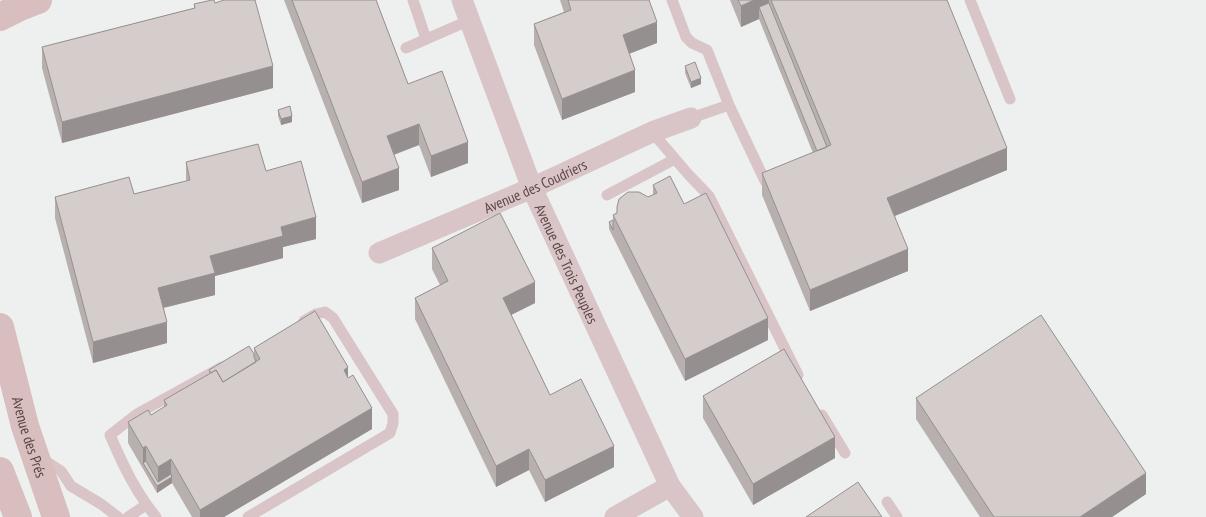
<svg xmlns="http://www.w3.org/2000/svg" width="1206" height="517" viewBox="0 0 1206 517" font-family="'PT Sans Narrow',sans-serif">
<style>
.lines{fill:none;stroke-linecap:round;stroke-linejoin:round}
.lane{stroke:#d9c5c7;stroke-width:11}
.street{stroke:#d9c5c7;stroke-width:21}
.secondary{stroke:#d8bebe;stroke-width:28}
.wall{fill:#b7b0af}
.shaded-wall{fill:#95908f}
.building{fill:#d5cdcc;stroke:#95908f}
.labels{text-anchor:middle;dominant-baseline:central;stroke-width:4.5;stroke-linejoin:round;paint-order:stroke}
.street-label{font-size:15px;fill:#5c4445;stroke:#fff}
</style>
<rect width="100%" height="100%" fill="#edf0ee"/>
<g class="lines">
<path class="lane" d="M413 0 426 39
M672 0 686 37 692 43 707 50 729 105 765 181
M970 0 1010 99
M406 48 470 20
M691 118 729 105
M652 132 688 174 709 196 798 375
M607 195 675 159
M822 415 845 453
M41 458 61 471 71 486 101 504 118 517
M887 502 897 517
M128 517 146 505
M156 517C135 491 123 465 110 435L137 414 222 367
M248 517 390 433 393 423V414L333 318 325 312 316 314 304 321"/>
<g class="street">
<path id="s1" d="M462 0 532 188 670 486 693 517"/>
<path id="s2" d="M379 253 532 188 652 132 691 118"/>
<path d="M615 517 670 486"/>
</g>
<g class="secondary">
<path d="M0 17 20 7 38 0"/>
<path id="s3" d="M0 327 25 426 56 517"/>
<path d="M0 471 18 517"/>
</g>
</g>
<path class="wall" d="M284 0H376L408 84 468 163 431 177 419 145 394 155 399 190 362 203Z
M560 0H649L657 43 629 54 635 92 562 120 534 45V24L564 12Z
M730 0H947L1007 170 895 216 908 271 810 311 762 195V173L813 153 759 19 741 27Z
M215 3 273 88 62 143 42 68V47L194 8V4Z
M685 66 701 84 691 88 685 73Z
M278 110 292 122 281 125 278 116Z
M186 162 266 171 316 239 283 247V258L215 276V295L164 308 167 343 93 363 55 218V197L134 194 186 181Z
M653 185 684 204 768 340 685 381 609 229V222L613 220V215L617 213V207L648 197 653 195Z
M432 248 535 303 511 315 550 395 614 467 545 502 529 470 496 487 415 319V298L440 285 432 269Z
M254 348 348 378 372 429 224 517H192L172 483 157 493 128 443V422L151 415 164 407V400L209 374V370L254 354Z
M703 396 835 458 753 505 703 418Z
M916 398 1146 494 1112 517H980L916 419Z"/>
<path class="shaded-wall" d="M754 0H769V15L759 7V19L741 27V6Z
M657 22V43L623 56V35Z
M273 66V88L62 143V122Z
M635 70V92L562 120V99Z
M701 78V84L691 88V82Z
M292 116V122L281 125V119Z
M419 124V145L387 157V136Z
M468 142V163L431 177V156Z
M1007 148V170L887 219V198Z
M399 168V190L362 203V182Z
M316 217V239L283 247V258L215 276V295L158 309V288L210 256 281 227Z
M908 249V271L810 311V290Z
M535 282V303L503 319V298Z
M768 318V340L685 381V359Z
M167 322V343L93 363V342Z
M348 367V389L344 370Z
M372 408V429L224 517H200V510Z
M835 437V458L753 505V484Z
M146 446V467L143 463V448Z
M614 446V467L545 502V480Z
M529 449V470L496 487V466Z
M171 459V478L172 477V483L157 493V486H158V467Z
M1146 473V494L1112 517H1080Z"/>
<path class="building" d="M212 0H214L215 3 224 0H255L273 66 62 122 42 47 195 8 194 4Z
M292 0H376L408 84 442 71 468 142 431 156 419 124 387 136 399 168 362 182Z
M568 0H649L657 22 623 35 635 70 562 99 534 24 571 10Z
M738 0H754L741 6Z
M771 0H947L1007 148 887 198 908 249 810 290 762 173 831 145Z
M769 3 827 147 817 151 759 7Z
M695 62 701 78 691 82 685 66Z
M290 106 292 116 281 119 278 110Z
M258 144 266 171 301 161 316 217 281 227 283 236 210 256 215 273 158 288 167 322 93 342 55 197 129 177 134 194 190 180 186 162Z
M670 176 684 204 706 193 768 318 685 359 613 215 617 213V207L619 199 628 192H639L648 197 657 193 653 185Z
M500 213 535 282 503 298 550 395 581 379 614 446 545 480 529 449 496 466 415 298 448 281 432 248Z
M613 220V230L609 222Z
M315 311 348 367 344 370 348 378 353 375 372 408 200 510 171 459 158 467 146 446 143 448 128 422 148 410 151 415 167 405 164 400 216 370 223 382 260 359 254 348Z
M1041 315 1146 473 1080 517H994L916 398Z
M249 346 254 354V357L256 362 223 382 216 370 211 373 209 370Z
M784 349 835 437 753 484 703 396Z
M146 461 158 482 171 474 172 477 157 486 143 463Z
M858 482 882 517H806Z"/>
<g class="labels">
<g class="street-label">
<text stroke="none"><textPath href="#s2" startOffset="170">Avenue des Coudriers</textPath></text>
<text stroke="none"><textPath href="#s1" startOffset="284">Avenue des Trois Peuples</textPath></text>
<text stroke="none"><textPath href="#s3" startOffset="114">Avenue des Prés</textPath></text>
</g>
</g>
</svg>
